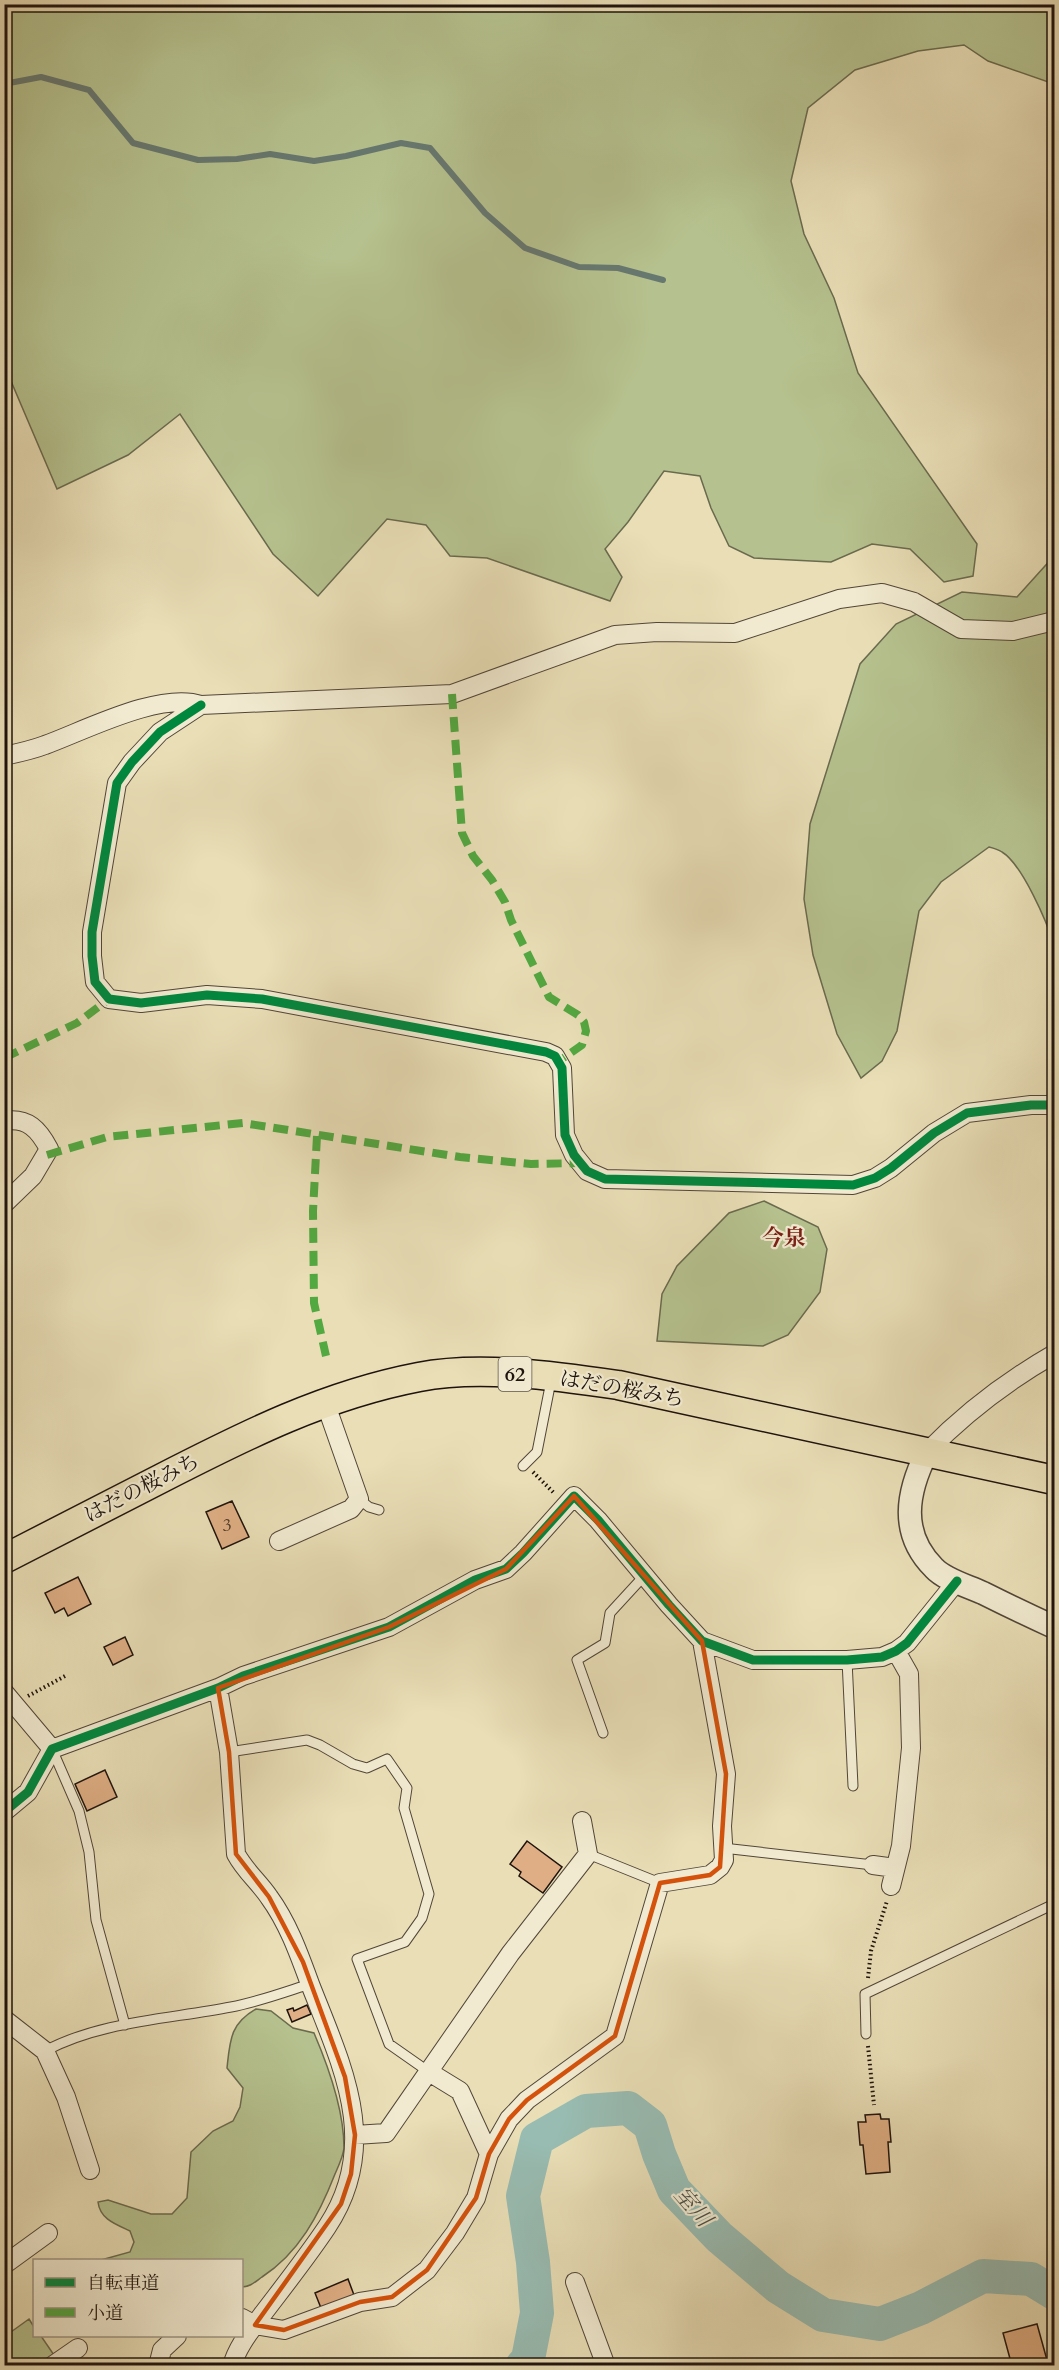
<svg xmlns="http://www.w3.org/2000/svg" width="1059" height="2370" viewBox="0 0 1059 2370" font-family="Cardo,'Noto Serif JP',serif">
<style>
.green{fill:#b5c18e;stroke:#6a6a4e;stroke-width:1.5}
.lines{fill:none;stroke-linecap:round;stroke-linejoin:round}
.stream{stroke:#677870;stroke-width:6}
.river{stroke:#98bcb2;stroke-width:34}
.building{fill:#dfae84;stroke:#1e130e;stroke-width:1.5}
.service-casing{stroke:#514638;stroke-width:11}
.minor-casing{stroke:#514638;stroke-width:20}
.tertiary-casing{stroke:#514638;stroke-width:25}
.primary-casing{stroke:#1e130e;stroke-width:31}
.path{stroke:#1e130e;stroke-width:4;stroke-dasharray:1.5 3;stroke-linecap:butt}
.service{stroke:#f1ead0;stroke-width:9}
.minor{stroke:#f1ead0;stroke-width:18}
.tertiary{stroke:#f1ead0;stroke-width:22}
.primary{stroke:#e9deb6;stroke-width:28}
.quiet{stroke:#52a841;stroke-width:8;stroke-dasharray:15 8;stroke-linecap:butt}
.cycleway-casing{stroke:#f1ead0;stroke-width:13}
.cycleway{stroke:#00873e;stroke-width:9}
.marked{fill:none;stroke:#d4520c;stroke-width:4.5;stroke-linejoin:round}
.labels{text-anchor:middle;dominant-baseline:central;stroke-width:4.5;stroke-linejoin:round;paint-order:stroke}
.number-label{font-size:18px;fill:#4e3a2c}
.shield{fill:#f1ead0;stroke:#5d5448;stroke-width:1.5}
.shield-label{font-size:20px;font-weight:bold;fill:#1e130e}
.street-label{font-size:21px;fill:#1e130e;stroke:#f1ead0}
.neighbourhood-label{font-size:22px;font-weight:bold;fill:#7a1f14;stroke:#f1ead0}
.water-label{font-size:22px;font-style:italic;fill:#494e47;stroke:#f1ead0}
</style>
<rect width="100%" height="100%" fill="#e9deb6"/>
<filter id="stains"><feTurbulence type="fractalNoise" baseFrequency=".00333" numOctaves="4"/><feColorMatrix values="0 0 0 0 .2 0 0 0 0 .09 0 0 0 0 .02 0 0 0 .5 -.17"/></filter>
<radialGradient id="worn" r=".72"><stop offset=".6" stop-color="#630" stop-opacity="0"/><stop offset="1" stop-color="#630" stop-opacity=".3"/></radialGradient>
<path class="green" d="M4 5H1054V84L988 61 964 45 918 51 855 70 808 108 791 181 804 234 834 298 858 373 977 544 973 576 944 582 910 549 872 544 831 562 754 558 729 546 711 508 700 476 664 471 628 522 605 549 622 577 610 601 487 558 450 556 426 525 387 519 318 596 273 554 180 414 128 455 57 489 5 367Z
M1054 556V945C1047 922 1022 864 1002 852 999 850 993 848 989 847L941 882 919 911 897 1031 882 1061 861 1078 837 1034 813 955 804 899 810 824 860 664 896 624 962 592 1017 597Z
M764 1201 818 1227 827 1249 820 1292 788 1335 763 1346 657 1341 662 1294 677 1266 729 1213Z
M256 2009 271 2011 293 2028 314 2033C329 2068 344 2110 344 2148 343 2157 338 2167 335 2174 319 2215 299 2253 262 2277 255 2282 250 2287 242 2287V2260H101L130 2252 134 2242 130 2231C115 2224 100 2219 98 2202L108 2200 151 2214H172L187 2198 191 2152 213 2131 233 2121 240 2107 243 2088 227 2068C230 2040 230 2024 256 2009Z
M29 2319 34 2327V2336H41L54 2355 39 2365H5L4 2337Z"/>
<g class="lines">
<path class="stream" d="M4 84 41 77 89 90 133 143 198 160 237 159 270 154 314 161 346 156 401 143 430 148 485 213 525 248 579 267 618 268 663 280"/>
<path class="river" d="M522 2366 528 2359 537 2313 533 2262 523 2196 537 2139 586 2111 628 2108 650 2125 659 2154 674 2190 719 2237 778 2287 823 2315 880 2324 921 2308 983 2276 1031 2279 1054 2293"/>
</g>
<path class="building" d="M232 1501 249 1537 222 1549 206 1512Z
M78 1577 91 1604 68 1616 64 1608 55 1613 45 1593Z
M125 1637 133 1655 113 1665 104 1647Z
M105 1770 117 1797 87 1811 75 1784Z
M527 1841 562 1867 543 1893 519 1876 521 1872 510 1864Z
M307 2005 311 2014 292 2022 287 2010 293 2008 294 2011Z
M880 2114 881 2119H889L891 2142H888L890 2172 866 2174 863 2145H860L858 2122H866L865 2115Z
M348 2279 354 2295 321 2308 315 2293Z
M1037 2324 1047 2360 1054 2358V2366H1012L1003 2333Z"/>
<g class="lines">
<defs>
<path id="service" d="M523 1466 537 1452 551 1381
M359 1499 369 1507 379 1510
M847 1660 853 1786
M603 1733 577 1660 605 1643 610 1613 644 1576
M52 1749 79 1811 89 1852 96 1920 125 2025
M229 1752 307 1740 320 1745 353 1764 367 1768 387 1759 407 1788 404 1808 429 1894 422 1918 405 1942 357 1959 389 2044 429 2072
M723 1848 873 1865
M588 1854 660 1883
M866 2034 865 1994 1054 1904
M45 2051C101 2021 170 2019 231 2007 258 2002 285 1992 310 1984"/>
<path id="minor" d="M201 705 160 732 132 762 117 783 92 932V956L95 982 109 999 141 1003 207 995 262 999 546 1052 555 1056 562 1068 565 1135 574 1155 587 1171 605 1179 853 1185 875 1178 891 1168 934 1133 967 1113 1031 1105H1054
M4 756C18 753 32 750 45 745 84 731 160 691 201 705L452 694 615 635 657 632 735 633 839 599 882 593 914 602 961 629 1013 631 1054 621
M4 1121C28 1117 39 1130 49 1149L33 1176 4 1204
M927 1452C965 1413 1007 1381 1054 1354
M279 1541 351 1509 359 1499 325 1402
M218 1688 229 1752 236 1854C245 1871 259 1882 269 1897 288 1923 299 1954 310 1984 342 2066 382 2144 327 2227 307 2257 284 2286 262 2315 251 2330 237 2347 232 2366
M4 1692 52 1749
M4 1812 28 1792 52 1749 218 1688 243 1676 389 1627 475 1580 506 1569 523 1553 574 1496 598 1520 669 1605 702 1641 753 1660H847L882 1657 896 1651 907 1643 957 1581
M873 1865 895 1868
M891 1886 901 1846 911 1748 909 1674 896 1651
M4 2019 45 2051 66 2097 90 2170
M429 2072 460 2091 489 2154
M355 2135 386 2133 510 1954 588 1854 582 1821
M4 2265 48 2233
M575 2282 606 2366
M242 2318 255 2325 284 2330 360 2302 392 2297 427 2270 455 2233 476 2198 489 2154 509 2119 527 2100 615 2036 660 1883 710 1875 720 1867 724 1860 722 1826 726 1774 702 1641
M52 2366 78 2348
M158 2366 162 2350 177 2336"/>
<path id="tertiary" d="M927 1452C907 1492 899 1533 934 1568 945 1580 968 1586 983 1593 1007 1605 1030 1616 1054 1627"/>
<path id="primary" d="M4 1559C57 1532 110 1505 162 1478 246 1435 325 1395 419 1377 480 1365 556 1376 618 1385L1054 1480"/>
</defs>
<use href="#service" class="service-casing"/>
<use href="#minor" class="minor-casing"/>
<use href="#tertiary" class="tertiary-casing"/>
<use href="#primary" class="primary-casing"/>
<path class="path" d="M533 1472 555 1494
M28 1696 67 1675
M868 1978 871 1951 887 1901
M868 2046 874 2105"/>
<use href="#service" class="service"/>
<use href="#minor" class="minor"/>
<use href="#tertiary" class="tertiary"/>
<use href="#primary" class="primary"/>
<path class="quiet" d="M452 694 462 833 473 856 492 880 505 902 511 920 549 997 578 1015 584 1022 586 1031 582 1045 559 1061
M4 1058 77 1023 109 999
M317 1136 313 1211 314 1303 326 1356
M47 1155 107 1137 243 1123 460 1157 531 1164 580 1163"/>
<defs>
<path id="cycleway" d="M201 705 160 732 132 762 117 783 92 932V956L95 982 109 999 141 1003 207 995 262 999 546 1052 555 1056 562 1068 565 1135 574 1155 587 1171 605 1179 853 1185 875 1178 891 1168 934 1133 967 1113 1031 1105H1054
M4 1812 28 1792 52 1749 218 1688 243 1676 389 1627 475 1580 506 1569 523 1553 574 1496 598 1520 669 1605 702 1641 753 1660H847L882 1657 896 1651 907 1643 957 1581"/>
</defs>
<use href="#cycleway" class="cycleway-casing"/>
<use href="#cycleway" class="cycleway"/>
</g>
<path class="marked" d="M574 1496 702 1641 726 1774 720 1867 710 1875 660 1883 615 2036 527 2100 509 2119 489 2154 476 2198 427 2270 392 2297 360 2302 284 2330 255 2325 341 2204 351 2174 355 2135 345 2077 303 1962 269 1897 236 1854 229 1752 218 1688 389 1627 506 1569Z"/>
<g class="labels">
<g class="number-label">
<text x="227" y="1525">3</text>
</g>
<rect class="shield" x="498.5" y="1357" width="33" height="34" rx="4.5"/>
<g class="shield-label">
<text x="515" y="1374">62</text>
</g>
<g class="street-label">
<text transform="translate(622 1389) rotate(10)">はだの桜みち</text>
<text transform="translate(142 1488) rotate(-27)">はだの桜みち</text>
</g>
<g class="neighbourhood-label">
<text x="784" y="1238">今泉</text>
</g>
<g class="water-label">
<text transform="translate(693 2207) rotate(49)">室川</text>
</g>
</g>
<rect width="1059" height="2370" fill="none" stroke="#e9deb6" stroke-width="24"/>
<rect x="6" y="6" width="1047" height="2358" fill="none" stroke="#1e130e" stroke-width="3"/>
<rect x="12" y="12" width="1035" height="2346" fill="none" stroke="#1e130e" stroke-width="1.5"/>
<rect x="33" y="2259" width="210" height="78" fill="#f1ead0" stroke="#9d9482" stroke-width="1.5"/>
<rect x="45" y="2278" width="30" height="9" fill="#00873e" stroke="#9d9482" stroke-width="1.5"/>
<text x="87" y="2289" font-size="18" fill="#1e130e">自転車道</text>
<rect x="45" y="2308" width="30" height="9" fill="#52a841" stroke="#9d9482" stroke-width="1.5"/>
<text x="87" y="2319" font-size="18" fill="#1e130e">小道</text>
<rect width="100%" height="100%" filter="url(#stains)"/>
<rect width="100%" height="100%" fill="url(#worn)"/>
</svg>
